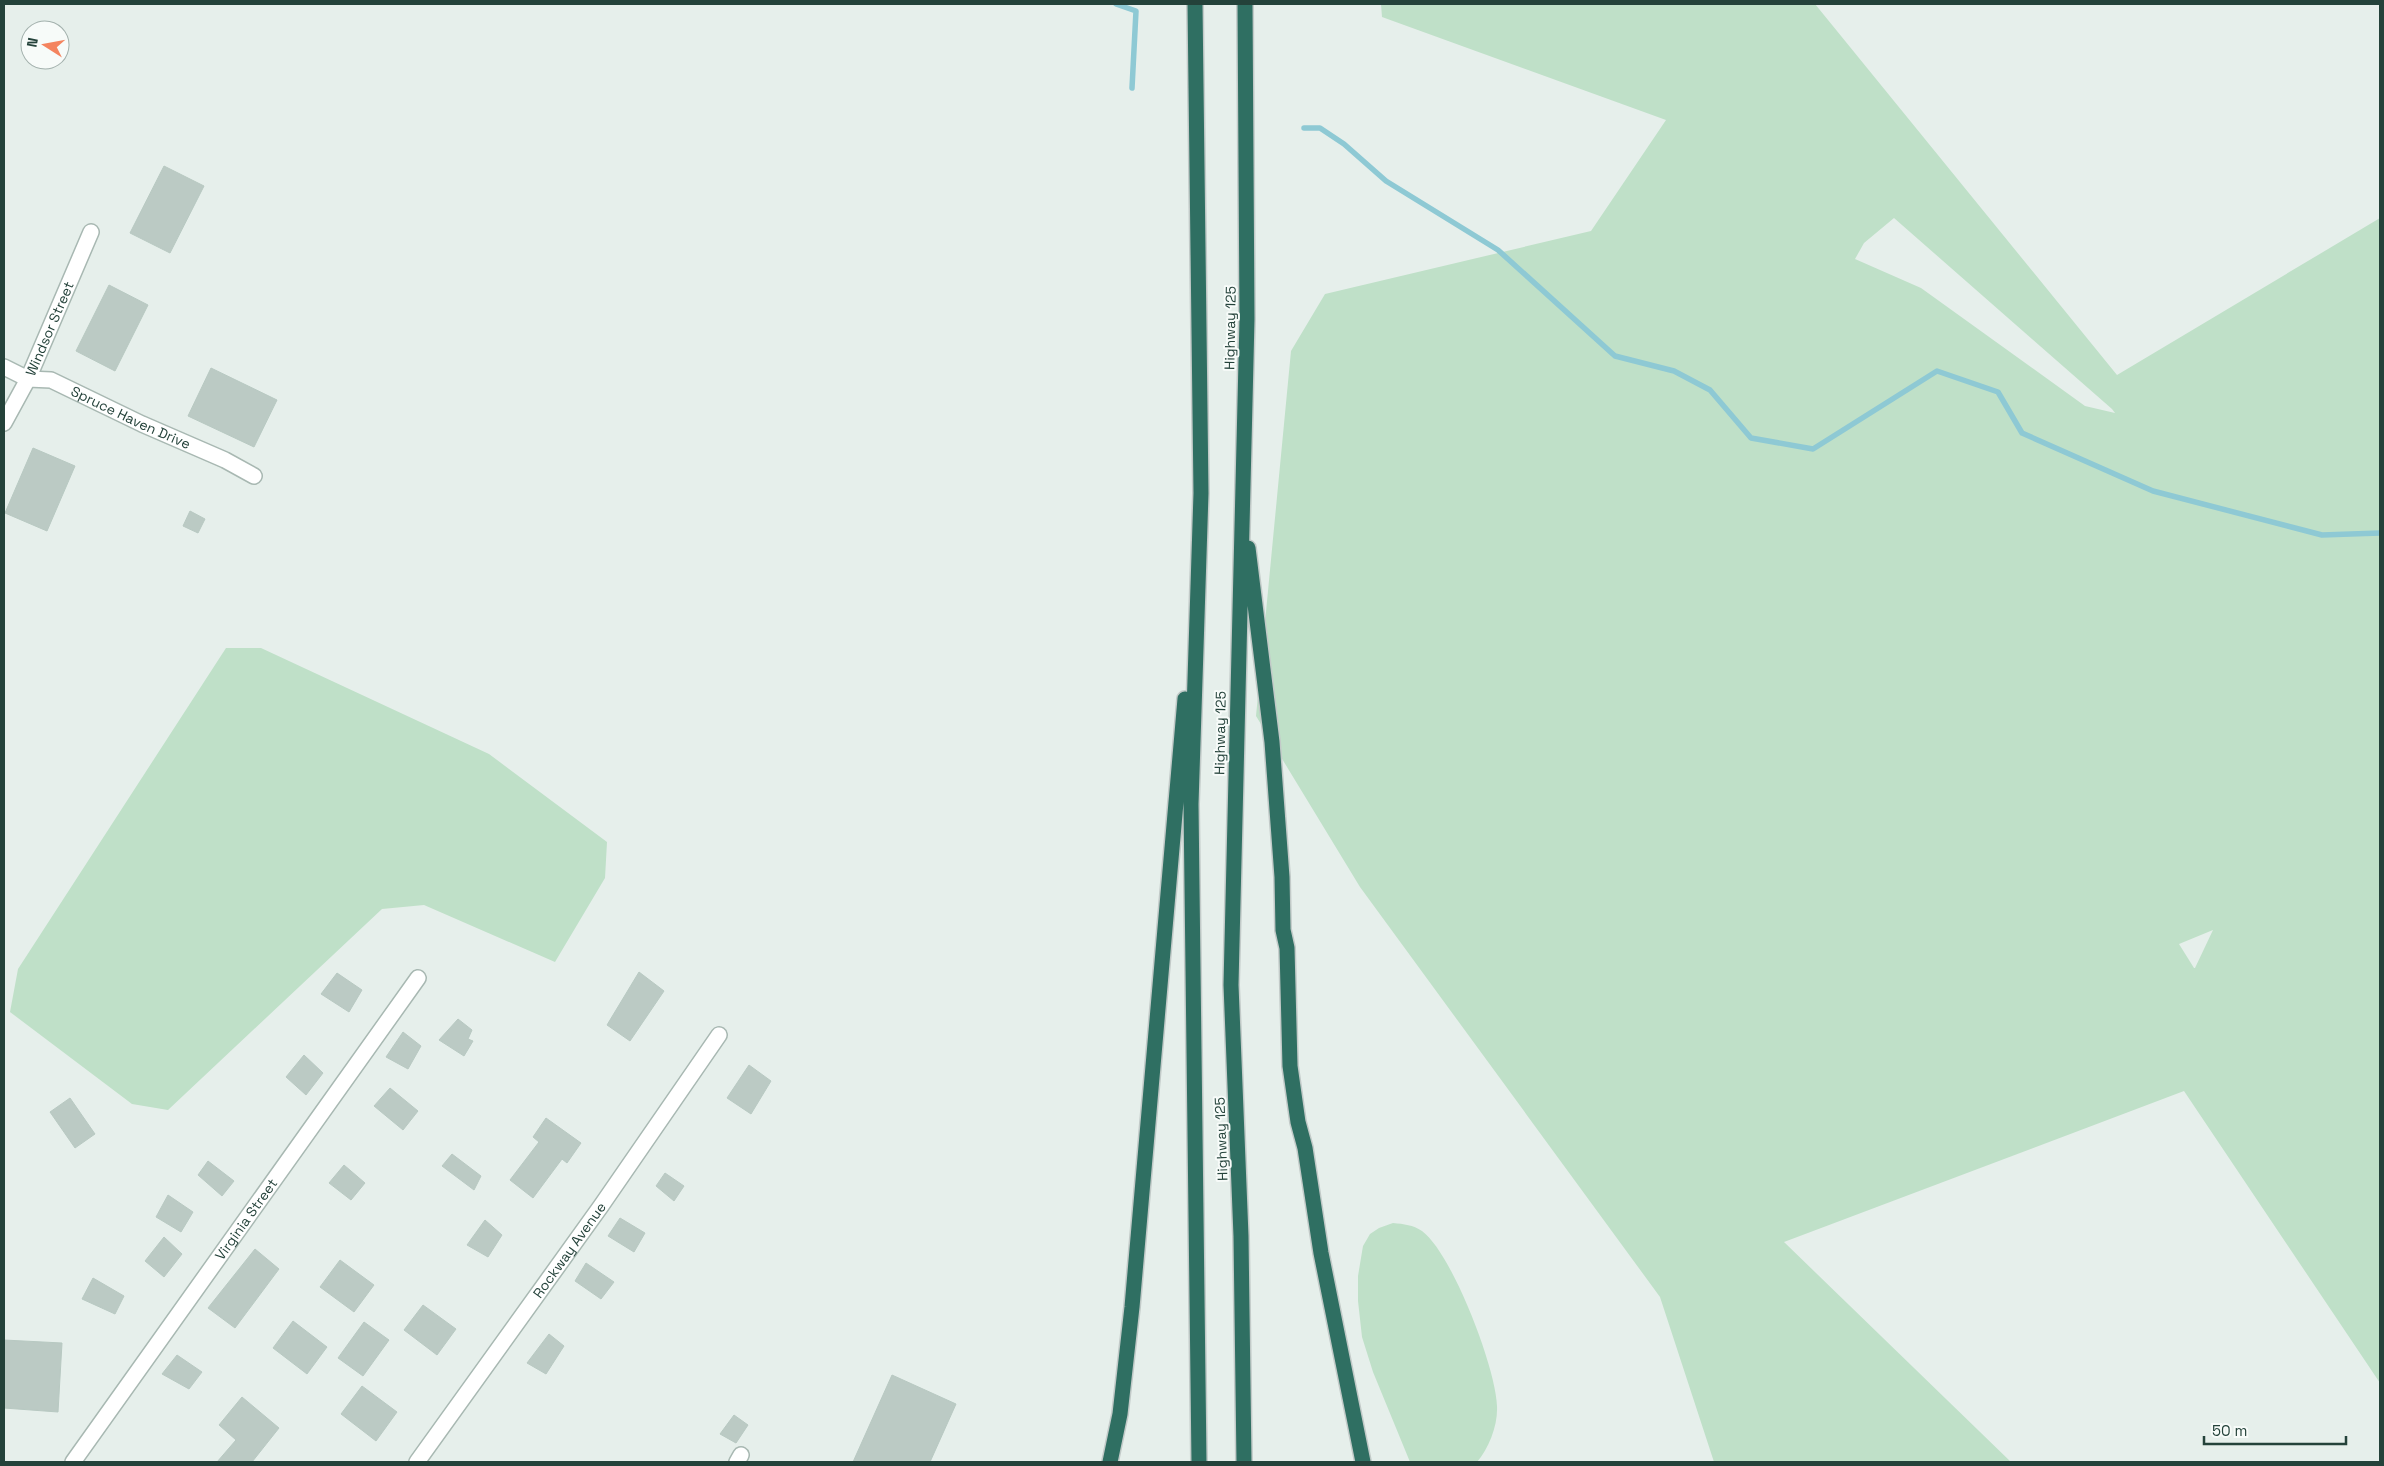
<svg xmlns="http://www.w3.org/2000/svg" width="2384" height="1466" viewBox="0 0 2384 1466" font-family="'Space Grotesk',sans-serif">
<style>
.green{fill:#bfe0c8;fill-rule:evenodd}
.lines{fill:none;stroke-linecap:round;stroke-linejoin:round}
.stream{stroke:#8ec9d4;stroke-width:5.5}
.building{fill:#bbcac4;stroke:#b8c9c2}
.minor-casing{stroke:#a8b8b2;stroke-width:18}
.highway-casing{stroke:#c2cac8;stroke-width:18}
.minor{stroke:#fff;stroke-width:15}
.highway{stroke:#2f6f62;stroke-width:15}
.labels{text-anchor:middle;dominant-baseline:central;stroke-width:4;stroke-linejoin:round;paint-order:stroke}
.street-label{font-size:14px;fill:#24423a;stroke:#f7fbf9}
</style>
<rect width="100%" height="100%" fill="#e6efeb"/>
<path class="green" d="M1381 4H1815L2117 375 2380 218V1383L2184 1091 1784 1242 2011 1462H1714L1660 1297 1360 887 1256 716 1291 351 1325 294 1591 231 1666 120 1382 17ZM1894 218 2112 409 2115 413 2085 406 1921 288 1855 259 1864 243ZM2213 930 2195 968H2194L2179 944Z
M226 648H261L489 754 607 842 605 878 555 962 424 905 382 909 168 1110 132 1104 10 1012 18 969Z
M1393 1223C1404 1224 1413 1225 1422 1231 1452 1253 1496 1368 1497 1406 1498 1425 1489 1448 1477 1462H1410L1373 1372 1362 1337 1358 1301V1276L1363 1246 1370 1234 1379 1228Z"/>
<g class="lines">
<path class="stream" d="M1116 4 1136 11 1132 88
M1304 128H1320L1344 144 1386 181 1498 250 1615 356 1674 371 1710 390 1751 438 1813 449 1937 371 1998 392 2022 433 2153 491 2322 535 2380 533"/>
</g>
<path class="building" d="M164 166 204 186 170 253 130 233Z
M109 285 148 305 115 371 76 351Z
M211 368 277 400 254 447 188 416Z
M33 448 75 466 47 531 5 513Z
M190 511 205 519 198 533 183 526Z
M639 972 664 991 630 1041 607 1025Z
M337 973 362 990 349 1012 321 994Z
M458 1019 472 1030 468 1039 473 1041 464 1056 439 1040Z
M403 1032 421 1046 408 1069 386 1057Z
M304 1055 323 1073 306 1095 286 1077Z
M749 1065 771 1081 751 1114 727 1098Z
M390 1088 418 1111 403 1130 374 1106Z
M70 1098 95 1134 75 1148 50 1112Z
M546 1118 581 1143 567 1163 562 1159 533 1198 510 1180 539 1142 533 1137Z
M452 1154 481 1176 474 1190 442 1166Z
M208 1161 234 1181 222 1196 198 1175Z
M344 1165 365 1183 351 1200 329 1183Z
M665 1173 684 1186 674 1201 656 1186Z
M168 1195 193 1212 181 1232 156 1217Z
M620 1218 645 1233 634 1252 608 1236Z
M485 1220 502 1235 488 1257 467 1245Z
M164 1237 182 1254 164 1277 145 1261Z
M255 1249 279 1269 235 1328 208 1308Z
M340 1260 374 1285 354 1312 320 1287Z
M586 1263 614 1282 601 1299 575 1281Z
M93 1278 124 1296 115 1314 82 1299Z
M423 1305 456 1329 437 1355 404 1330Z
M293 1321 327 1347 307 1374 273 1348Z
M364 1322 389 1340 363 1376 338 1358Z
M549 1334 564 1346 546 1374 527 1363Z
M4 1340 62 1343 58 1412 4 1408Z
M177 1355 202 1372 189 1389 162 1374Z
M892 1375 956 1404 930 1462H853Z
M362 1386 397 1412 376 1441 341 1414Z
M242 1397 279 1428 252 1462H217L236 1440 219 1425Z
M734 1415 748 1425 736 1443 720 1434Z"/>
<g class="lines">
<defs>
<g id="minor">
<path id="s1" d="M4 367 28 379 51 380 142 424 225 460 254 476"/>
<path id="s2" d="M4 423 28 379 91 232"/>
<path id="s3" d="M73 1462 418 978"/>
<path id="s4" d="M417 1462 601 1206 719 1035"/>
<path d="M737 1462 741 1455"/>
</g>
<path id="highway" d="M1195 4 1201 493 1191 804 1199 1462
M1248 548 1272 742 1282 877 1283 930 1287 948 1290 1066 1298 1122 1305 1148 1321 1253 1363 1462
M1110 1462 1120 1414 1132 1307 1185 699
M1244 1462 1241 1236 1231 985 1247 319 1245 4"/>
</defs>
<use href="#minor" class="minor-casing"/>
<use href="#highway" class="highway-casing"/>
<use href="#minor" class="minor"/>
<use href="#highway" class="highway"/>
</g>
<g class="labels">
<g class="street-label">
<text stroke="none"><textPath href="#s2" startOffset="105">Windsor Street</textPath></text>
<text transform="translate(1230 328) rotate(-89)">Highway 125</text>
<text stroke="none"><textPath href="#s1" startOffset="138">Spruce Haven Drive</textPath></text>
<text transform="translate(1220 733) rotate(-89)">Highway 125</text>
<text transform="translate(1221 1139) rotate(-92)">Highway 125</text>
<text stroke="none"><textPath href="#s3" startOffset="298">Virginia Street</textPath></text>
<text stroke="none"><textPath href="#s4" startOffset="261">Rockway Avenue</textPath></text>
</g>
</g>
<rect width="2384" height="1466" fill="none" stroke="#24423a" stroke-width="10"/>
<g transform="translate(45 45) rotate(281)"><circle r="24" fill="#f7fbf9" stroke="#a3b1ad"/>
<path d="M0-4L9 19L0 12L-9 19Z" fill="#f4845f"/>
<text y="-8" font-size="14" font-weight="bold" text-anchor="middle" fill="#24423a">N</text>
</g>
<path d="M2204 1436v8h142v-8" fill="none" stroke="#24423a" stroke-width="2.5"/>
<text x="2212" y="1436" font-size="15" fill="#24423a" stroke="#f7fbf9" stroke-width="4" paint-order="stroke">50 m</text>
</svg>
